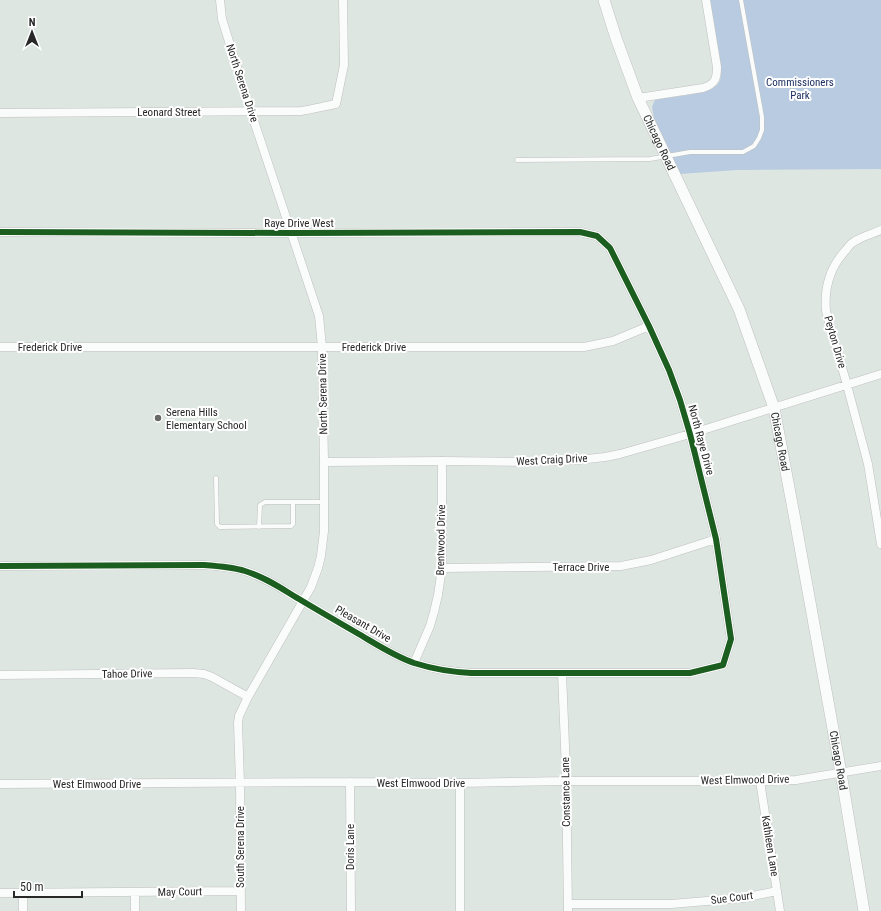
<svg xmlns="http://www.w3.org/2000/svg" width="881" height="911" viewBox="0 0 881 911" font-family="'Roboto Condensed',sans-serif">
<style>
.green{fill:#b8cbe0}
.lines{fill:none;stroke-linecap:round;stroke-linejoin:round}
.lane-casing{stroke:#bfc0bf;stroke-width:5}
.street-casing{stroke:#bfc0bf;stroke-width:9}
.secondary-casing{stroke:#bfc0bf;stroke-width:12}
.lane{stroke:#fafbfb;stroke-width:4}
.street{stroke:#fafbfb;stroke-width:8}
.secondary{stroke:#fafbfb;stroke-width:11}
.cycleway-casing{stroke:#fff;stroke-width:8}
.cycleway{stroke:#1b5e20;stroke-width:6}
.poi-dot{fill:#686a69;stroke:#fff;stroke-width:1.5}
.labels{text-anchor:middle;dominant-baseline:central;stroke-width:4;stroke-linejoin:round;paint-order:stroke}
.park-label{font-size:11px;fill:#1c2f61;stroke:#fff}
.street-label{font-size:11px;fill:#282828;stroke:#fff}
.poi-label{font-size:11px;fill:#282828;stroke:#fff;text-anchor:start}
</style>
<rect width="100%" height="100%" fill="#dee6e2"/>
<path class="green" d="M710 0H881V169L737 170 680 174 654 118 652 107 655 100 658 99C671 97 709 94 717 85 722 80 721 73 721 67Z"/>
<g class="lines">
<defs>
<path id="lane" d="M517 160 650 159 690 152H743L754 146 759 138 762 130V117L741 0
M216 478 217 524 220 527 291 526 293 524V502H265L260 505 259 527
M293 502H324"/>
<path id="street" d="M220 0 222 19 251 112 319 316 322 347 324 462V531L321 556 318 568 311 587 248 697 239 716 238 723 240 783 241 911
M638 98 703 88C715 84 717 79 717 67L706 0
M0 113 301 111C313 109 325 106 336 104L344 65 343 0
M881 230C872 234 863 236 855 241 851 243 848 247 846 250 830 267 824 288 826 311L847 385 868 464 881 544
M0 232 292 233 580 232 597 236 610 248 649 326 669 370 680 400 690 434 716 539 731 639 723 665 690 673H471C452 672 433 669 414 663 394 656 376 644 357 633 338 622 319 611 299 599 282 589 265 577 245 571 232 567 217 566 203 565L0 566
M0 347H584L613 341 649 326
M324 462 442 461 530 462 578 460 605 457 620 454 690 434 881 374
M442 568 621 566 651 560 716 539
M414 663 430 626 434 612 438 595 442 568V461
M562 673 566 770 568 911
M0 675 193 673 204 674 212 677 248 697
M760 781 780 911
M350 782 351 911
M0 784 350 782 460 783 566 781H760L796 780 881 766
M0 893 240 891
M23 893V911
M568 904H671L743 898 777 891
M135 911V892
M460 911V783"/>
<g id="secondary">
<path id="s1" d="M604 0 616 38 638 98 739 309 774 408 796 525 841 773 864 911"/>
</g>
</defs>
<use href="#lane" class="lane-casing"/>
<use href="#street" class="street-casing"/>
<use href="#secondary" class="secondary-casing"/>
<use href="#lane" class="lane"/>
<use href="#street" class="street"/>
<use href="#secondary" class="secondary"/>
<defs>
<path id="cycleway" d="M0 232 292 233 580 232 597 236 610 248 649 326 669 370 680 400 690 434 716 539 731 639 723 665 690 673H471C452 672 433 669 414 663 394 656 376 644 357 633 338 622 319 611 299 599 282 589 265 577 245 571 232 567 217 566 203 565L0 566"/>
</defs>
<use href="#cycleway" class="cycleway-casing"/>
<use href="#cycleway" class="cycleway"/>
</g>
<circle class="poi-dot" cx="158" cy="418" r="4"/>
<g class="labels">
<g class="park-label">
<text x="800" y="82">Commissioners<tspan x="800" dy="13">Park</tspan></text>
</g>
<g class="street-label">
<text transform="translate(242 83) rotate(72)">North Serena Drive</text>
<text x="169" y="112">Leonard Street</text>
<text stroke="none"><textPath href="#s1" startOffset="153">Chicago Road</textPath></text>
<text x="299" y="223">Raye Drive West</text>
<text transform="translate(835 342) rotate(74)">Peyton Drive</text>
<text x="50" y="347">Frederick Drive</text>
<text x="374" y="347">Frederick Drive</text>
<text transform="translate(323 394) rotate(-91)">North Serena Drive</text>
<text transform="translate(701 440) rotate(75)">North Raye Drive</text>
<text stroke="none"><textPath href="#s1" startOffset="477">Chicago Road</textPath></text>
<text transform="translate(552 460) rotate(-3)">West Craig Drive</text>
<text transform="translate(441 540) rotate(-89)">Brentwood Drive</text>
<text x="581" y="567">Terrace Drive</text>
<text transform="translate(363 624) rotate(30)">Pleasant Drive</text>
<text transform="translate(127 674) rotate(-1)">Tahoe Drive</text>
<text stroke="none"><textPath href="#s1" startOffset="801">Chicago Road</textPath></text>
<text transform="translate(745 780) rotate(-1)">West Elmwood Drive</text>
<text x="421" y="783">West Elmwood Drive</text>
<text x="97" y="784">West Elmwood Drive</text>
<text transform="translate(566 792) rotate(-91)">Constance Lane</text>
<text transform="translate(770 846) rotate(81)">Kathleen Lane</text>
<text transform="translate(240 847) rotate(-90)">South Serena Drive</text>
<text transform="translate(350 847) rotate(-90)">Doris Lane</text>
<text transform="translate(180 892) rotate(-1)">May Court</text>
<text transform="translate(732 898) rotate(-7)">Sue Court</text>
</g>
<g class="poi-label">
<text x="166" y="412">Serena Hills<tspan x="166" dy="13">Elementary School</tspan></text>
</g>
</g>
<g transform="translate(32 32)" stroke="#ffffff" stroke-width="3" paint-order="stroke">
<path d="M0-3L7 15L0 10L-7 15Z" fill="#282828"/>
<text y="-6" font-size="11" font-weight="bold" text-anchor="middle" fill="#282828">N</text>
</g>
<path d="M14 891v6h68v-6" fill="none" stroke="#282828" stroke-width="2"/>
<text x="20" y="891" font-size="12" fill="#282828" stroke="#ffffff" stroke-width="3" paint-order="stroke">50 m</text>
</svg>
